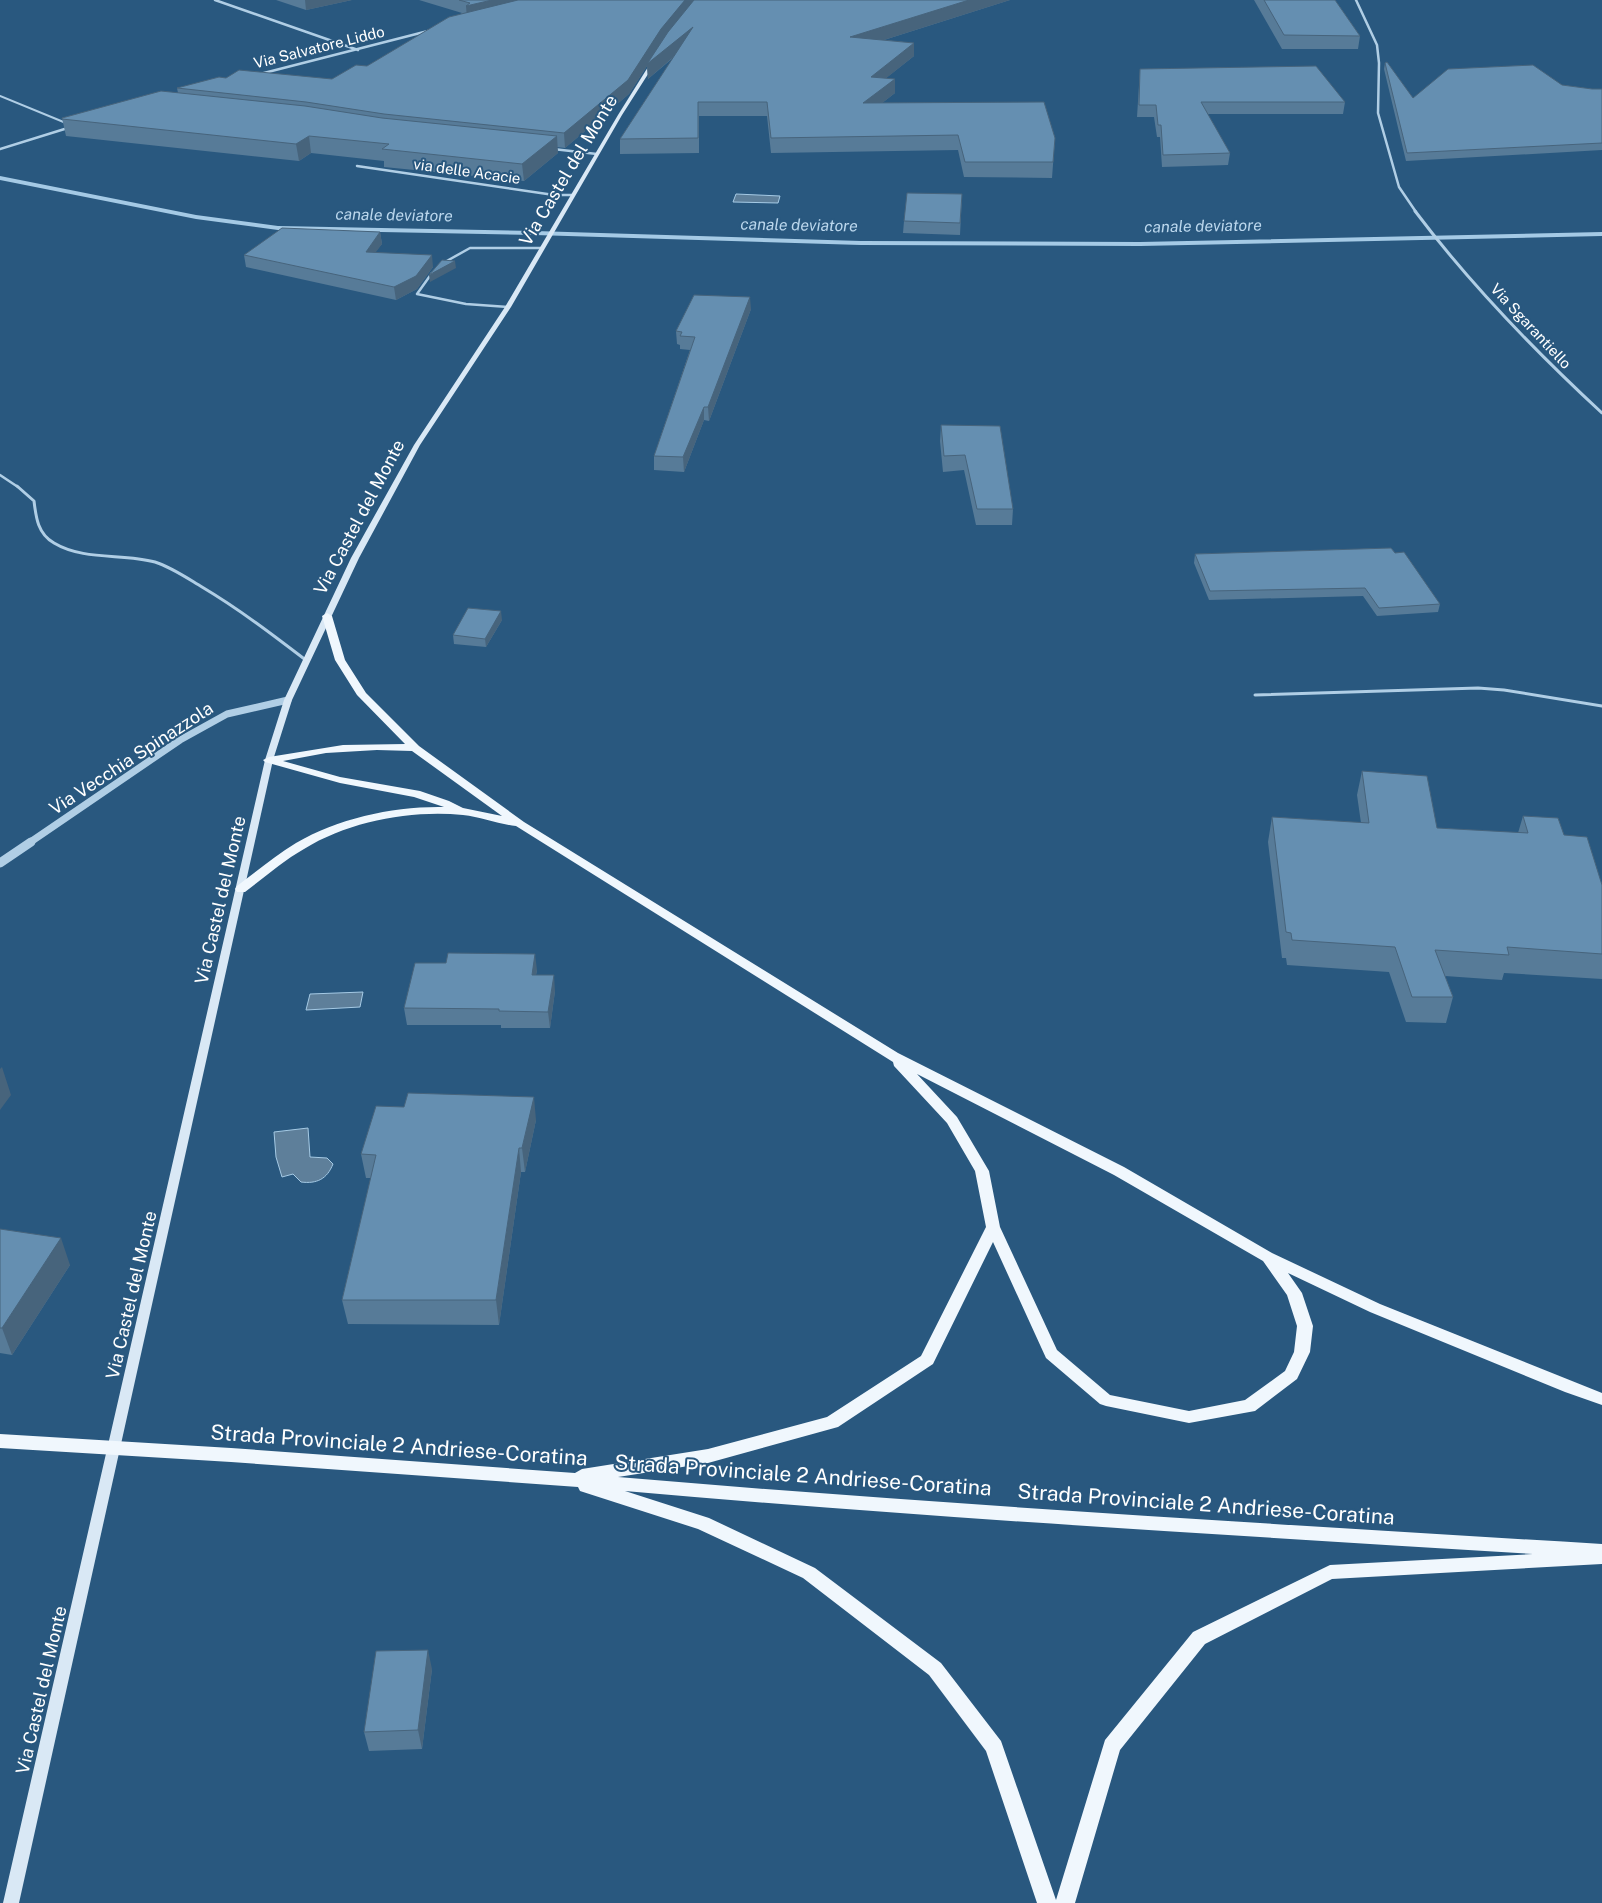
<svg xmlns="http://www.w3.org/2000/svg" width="1602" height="1903" viewBox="0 0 1602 1903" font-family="'Public Sans',sans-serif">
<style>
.water{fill:#5e7f9a;stroke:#a5cae5}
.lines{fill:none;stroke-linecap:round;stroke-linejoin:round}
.stream{fill:#a5cae5;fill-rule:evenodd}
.service-far2{stroke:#b0cee5;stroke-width:2}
.service-far1{stroke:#b0cee5;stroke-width:2.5}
.service{stroke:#b0cee5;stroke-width:3}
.minor-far1{stroke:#b0cee5;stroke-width:2.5}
.minor{stroke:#b0cee5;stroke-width:3}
.tertiary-far1{stroke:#b0cee5;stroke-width:7}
.tertiary{stroke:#b0cee5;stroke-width:9}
.secondary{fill:#d9e8f5;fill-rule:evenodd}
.primary{fill:#f0f7fd;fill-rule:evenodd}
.wall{fill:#577b98}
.shaded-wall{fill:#47647c}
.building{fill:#658fb1;stroke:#47647c}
.labels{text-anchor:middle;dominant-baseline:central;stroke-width:4;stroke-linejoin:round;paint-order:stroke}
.far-street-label{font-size:15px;fill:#fff;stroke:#29587f}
.far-water-label{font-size:16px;font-style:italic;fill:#bbd7ed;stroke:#29587f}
.street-label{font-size:18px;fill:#fff;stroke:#29587f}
.near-street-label{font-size:21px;fill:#fff;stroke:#29587f}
</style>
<rect width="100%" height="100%" fill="#29587f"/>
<path class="water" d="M736 194 780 196 778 203 733 202Z
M363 992 360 1007 306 1010 310 994Z
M308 1128 310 1157 327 1158 333 1164C327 1179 317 1184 301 1182L293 1174 282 1177 276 1157 274 1132Z"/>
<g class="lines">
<path class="stream" d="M0 176 196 215 278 226 535 231 861 241 1140 242 1602 232V236L1140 246 861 245 535 235 278 230 196 219 0 180Z"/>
<path class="service-far2" d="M0 96 66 123"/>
<path class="service-far1" d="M445 262 470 248H542
M432 273 417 294 466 304 508 307
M0 475 18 487"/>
<path class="service" d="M17 486 34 501C36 518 38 534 54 543 84 561 123 553 155 562 171 567 187 578 202 587 239 609 273 635 307 661
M1255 695 1478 688 1504 690 1602 706"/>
<path class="minor-far1" d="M215 0 358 50
M1356 0 1377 45 1379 63 1378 113 1399 187 1416 212
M260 74 428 31
M0 149 71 127
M553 149 597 154
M357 166 554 195H573"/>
<path class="minor" d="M1415 211C1470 284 1535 351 1602 413"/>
<path class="tertiary-far1" d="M29 843 180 740 227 714 288 700"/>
<path class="tertiary" d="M0 863 31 842"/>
<path class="secondary" d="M653 59 657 60 622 115 511 307 420 445 359 558 292 700 273 760 19 1903H3L265 760 284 700 351 558 414 445 505 307 618 115Z"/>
<path class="primary" d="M327 613 332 616 345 660 366 693 419 746 524 822 898 1053 1124 1167 1272 1253 1380 1304 1602 1393V1405L1565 1392 1370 1312 1288 1273 1302 1293 1313 1326 1310 1352 1297 1379 1255 1411 1189 1423 1106 1406 1100 1404 1046 1358 993 1242 933 1364 838 1427 708 1463 618 1477C946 1505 1274 1524 1602 1544V1564L1332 1579 1205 1644 1120 1750 1075 1903H1037L986 1751 929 1675 803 1578 698 1529 580 1491 578 1487 231 1462 0 1448V1434L231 1448 575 1473 582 1469 708 1449 827 1417 921 1356 986 1227 975 1171 947 1123 894 1066 893 1062 516 826C498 824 481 817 463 815 410 810 350 821 304 849 283 861 265 877 245 892H237L235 889 237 886C256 872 275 856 296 843 339 818 394 806 444 807L414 797 340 783 265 762 263 760 269 757 343 745 405 744 357 695 335 660 322 616ZM377 750 412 751 502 816 463 808 449 801 420 791 340 777 283 761 326 753ZM917 1074 1114 1175 1263 1261 1287 1295 1297 1326 1294 1352 1285 1371 1245 1400 1189 1411 1110 1395 1057 1350 1000 1227 989 1171 957 1117ZM625 1491C927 1518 1230 1535 1533 1554L1330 1565 1193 1632 1105 1740 1056 1900 1001 1741 941 1663 815 1568 709 1518Z"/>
</g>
<path class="wall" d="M276 0H352L306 10Z
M419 0H1010L884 40 914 43V56L886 78 895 93 882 103 1055 138 1052 178 964 177 958 150 771 153 767 116H699V153L620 154V139L673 58 648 79 647 66 629 94 565 148 557 147 558 153 524 181 384 167V161L311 153 299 161 66 136 62 118 178 93 177 88 226 78 332 79 367 66 462 13Z
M1254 0H1335L1360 36 1358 49H1282Z
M1385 63 1413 98 1562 85 1592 89H1602V150L1406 161 1384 69Z
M1140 69 1345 102 1343 114H1207L1230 153 1228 165 1162 167 1160 137H1157L1154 117H1137Z
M962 194 960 235 903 233 904 221Z
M380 232 382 244 375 252 433 267 417 289 396 300 246 267 244 255Z
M751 309 709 421 704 420 684 472 654 470V456L690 350 680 349V345L677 344 676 331Z
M941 425 1013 509 1012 525H976L964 470 943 472 940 441Z
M1391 548 1440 604 1438 612 1377 616 1363 596 1209 600 1194 563 1195 554Z
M502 620 486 647 454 644 453 635Z
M1362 771 1437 828 1518 833 1523 816 1564 835 1602 885V979L1504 973 1502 980 1445 976 1453 997 1446 1023 1406 1022 1389 972 1287 965 1286 958H1282L1268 842 1272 817 1361 823 1357 795Z
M537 970 536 975 555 991 550 1028H501V1025H407L404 1008Z
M536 1120 525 1172H521L499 1325 348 1324 342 1300 371 1178H366L361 1154Z
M0 1229 70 1265 12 1355 0 1353Z
M432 1669 422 1749 369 1751 364 1732Z"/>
<path class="shaded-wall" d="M305 0H352L306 10Z
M492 0H547L467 19 466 6Z
M685 0H697L693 27V40L648 79 647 66 629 94 565 148 564 133Z
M969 0H1010L849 51 850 37Z
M914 43V56L870 91 871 77Z
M895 79V93L863 118V103Z
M309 136 311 153 299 161 296 144Z
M557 136 558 153 524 181 522 164Z
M380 232 382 244 367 264 366 252Z
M432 255 433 267 417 289 396 300 394 287Z
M455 261 456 268 430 282 429 275Z
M750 297 751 309 709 421 708 407Z
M704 407V420L684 472 683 457Z
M501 611 502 620 486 647 485 639Z
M535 954 537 970 533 991 532 975Z
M554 975 555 991 550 1028 548 1012Z
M2 1067 11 1095 0 1110V1069Z
M534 1097 536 1120 525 1172 522 1148Z
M519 1148 521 1172 499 1325 496 1300Z
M61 1238 70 1265 12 1355 2 1328Z
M428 1650 432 1669 422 1749 418 1730Z"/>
<path class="building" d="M459 0H492L466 6 470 3Z
M518 0H685L661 29 628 80 564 133 384 114 306 102 177 88 219 77 226 78 239 70 332 79 356 65 367 66 449 17Z
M694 0H969L850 37 914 43 871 77 895 79 863 103 1044 102 1055 138 1053 162H965L958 135 771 138 767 102H698V138L620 139 693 27 647 64 668 32Z
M1264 0H1335L1360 36 1284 35Z
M1387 62 1413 98 1448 69 1533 65 1562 85 1592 89H1602V143L1407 153 1385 63Z
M1316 66 1345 102H1201L1230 153 1163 155 1161 125H1158L1156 105H1139L1140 69Z
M161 91 305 106 382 118 557 136 522 164 382 149 389 144 309 136 296 144 62 119V118Z
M907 193 962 194 960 223 904 221Z
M282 228 380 232 366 252 432 255 416 276 394 287 244 255Z
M442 260 455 261 429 275Z
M694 295 750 297 708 407H704L683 457 654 456 695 337 680 336 682 332 676 331Z
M941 425 1000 426 1013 509H977L965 455 944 456Z
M1391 548 1395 553 1404 552 1440 604 1379 608 1365 588 1210 591 1195 554Z
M468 608 501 611 485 639 453 635Z
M1362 771 1427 776 1437 828 1528 833 1523 816 1558 818 1564 835 1587 837 1602 885V954L1507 947 1509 955 1435 950 1453 997H1412L1395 947 1292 940 1291 933 1286 932 1272 817 1369 823Z
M448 953 535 954 532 975H554L548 1012 499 1011V1009L404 1008 415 963H446Z
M408 1093 534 1097 522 1148H519L496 1300H342L376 1155 361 1154 376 1106 404 1107Z
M0 1229 61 1238 2 1328H0Z
M428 1650 418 1730 364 1732 376 1651Z"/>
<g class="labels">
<g class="far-street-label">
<text transform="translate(319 47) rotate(-14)">Via Salvatore Liddo</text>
<text transform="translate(467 171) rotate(8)">via delle Acacie</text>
<text transform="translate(1531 326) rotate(47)">Via Sgarantiello</text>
</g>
<g class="far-water-label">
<text transform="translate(394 215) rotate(1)">canale deviatore</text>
<text transform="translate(799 225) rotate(1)">canale deviatore</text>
<text transform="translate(1203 226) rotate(-1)">canale deviatore</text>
</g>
<g class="street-label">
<text transform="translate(568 170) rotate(-59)">Via Castel del Monte</text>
<text transform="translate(359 517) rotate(-62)">Via Castel del Monte</text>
<text transform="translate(131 758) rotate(-33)">Via Vecchia Spinazzola</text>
<text transform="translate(220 900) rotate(-77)">Via Castel del Monte</text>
<text transform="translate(131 1295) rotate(-77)">Via Castel del Monte</text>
<text transform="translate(41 1690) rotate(-77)">Via Castel del Monte</text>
</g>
<g class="near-street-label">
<text transform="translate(399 1445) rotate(4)">Strada Provinciale 2 Andriese-Coratina</text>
<text transform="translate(803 1475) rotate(4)">Strada Provinciale 2 Andriese-Coratina</text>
<text transform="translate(1206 1504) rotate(4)">Strada Provinciale 2 Andriese-Coratina</text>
</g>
</g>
</svg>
